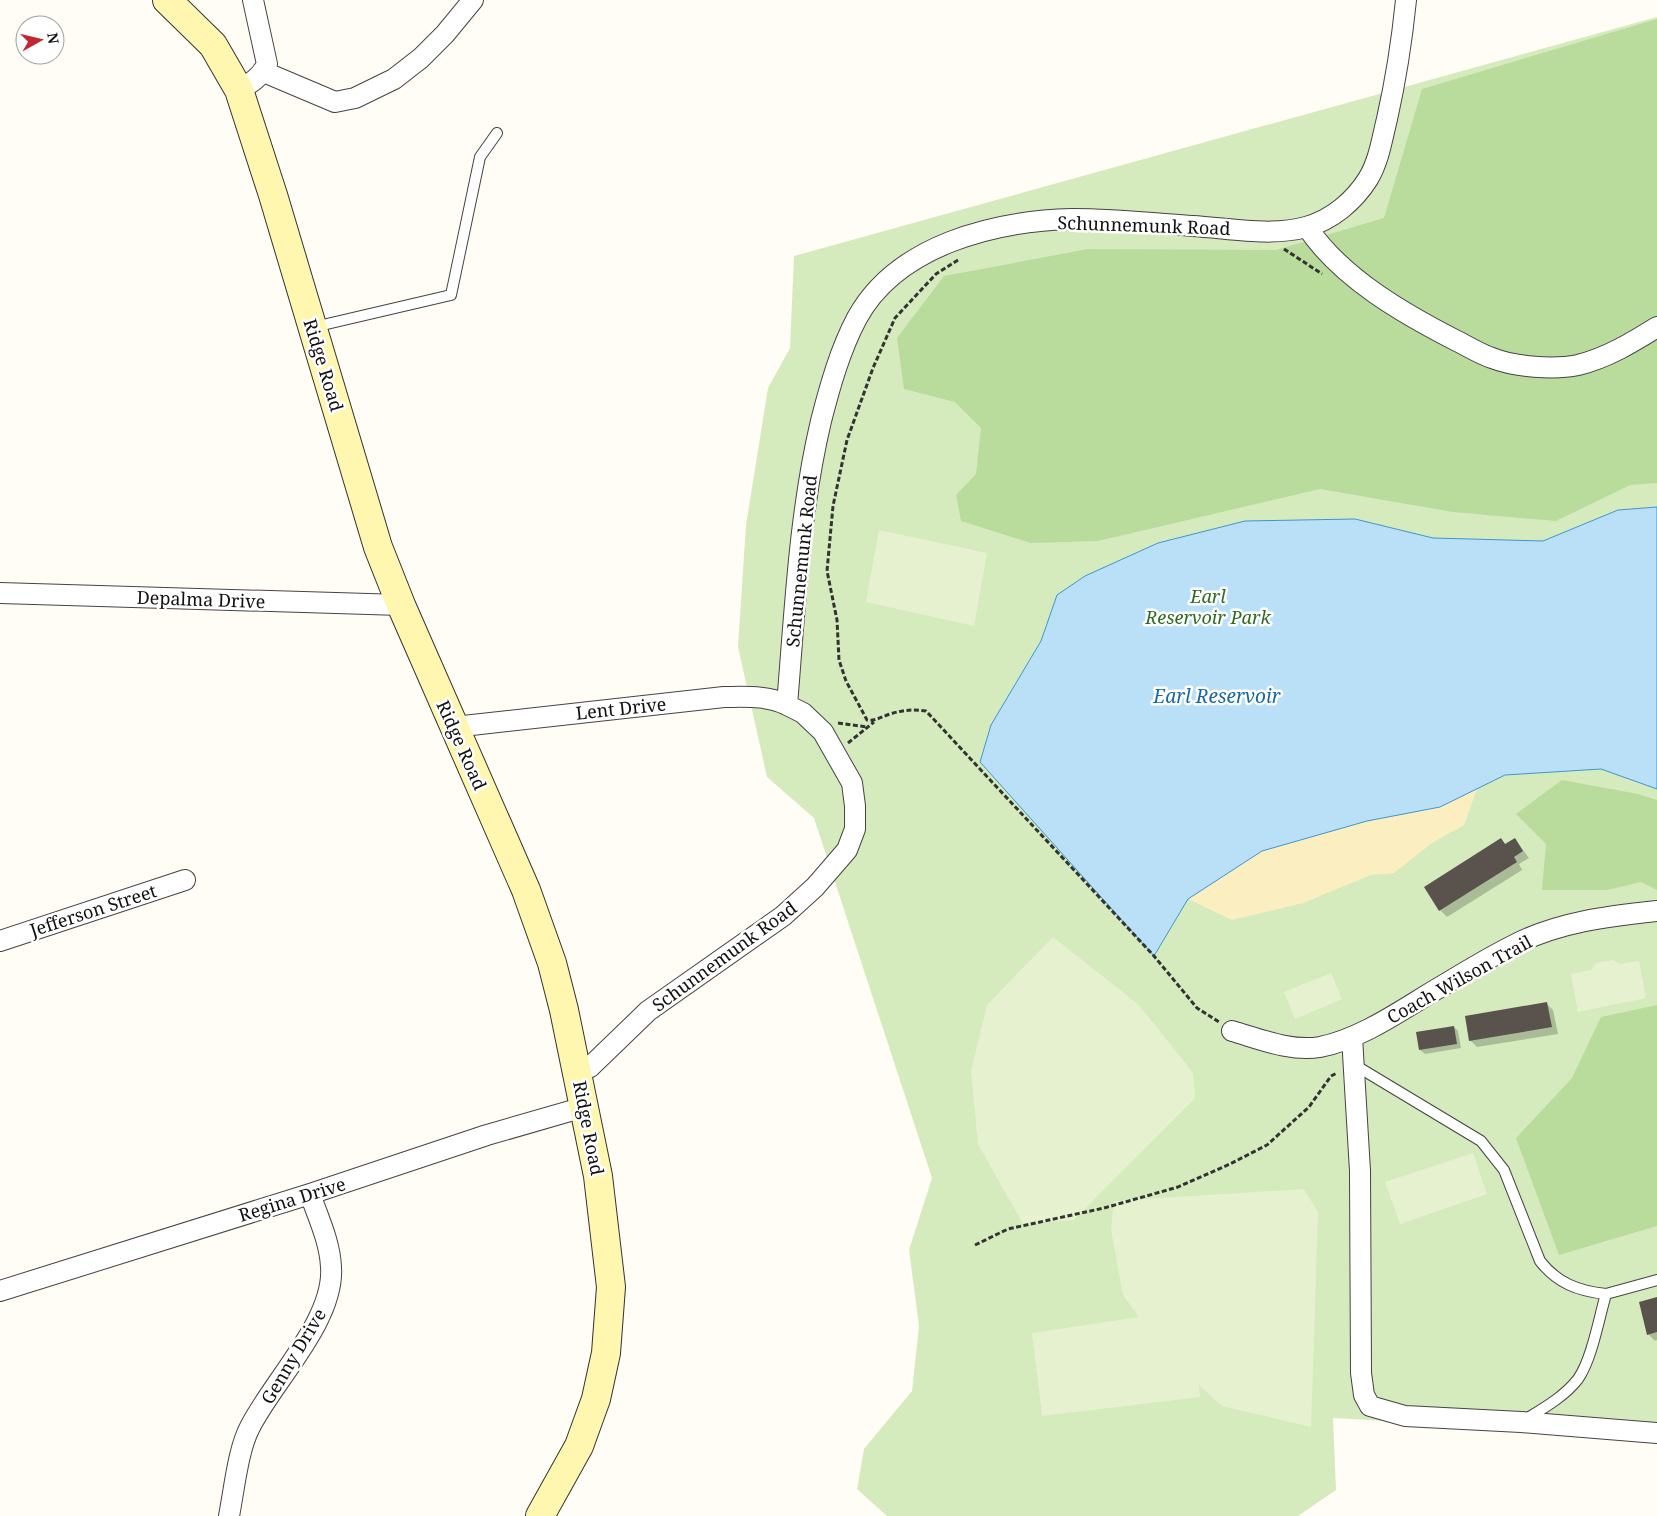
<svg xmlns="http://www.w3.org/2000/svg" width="1657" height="1516" viewBox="0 0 1657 1516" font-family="'Noto Serif',serif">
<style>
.green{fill:#d5ebbd}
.forest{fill:#b9dc9c}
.sand{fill:#fbeec1}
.pitch{fill:#e6f2cf}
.water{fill:#b9e0f7;stroke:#3f96cf}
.shadow{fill:#0003}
.building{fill:#5a524d}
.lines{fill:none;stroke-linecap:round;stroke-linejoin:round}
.lane-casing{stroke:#444;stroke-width:12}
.street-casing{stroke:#444;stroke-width:22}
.secondary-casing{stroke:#333;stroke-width:30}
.path{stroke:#333;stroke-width:3;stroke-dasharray:5 2.5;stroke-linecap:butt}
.lane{stroke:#fff;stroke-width:10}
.street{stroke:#fff;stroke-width:20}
.secondary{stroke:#fff6b0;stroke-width:28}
.labels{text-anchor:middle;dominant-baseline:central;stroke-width:5;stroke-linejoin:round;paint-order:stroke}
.street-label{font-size:18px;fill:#111;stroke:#fff}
.park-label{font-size:18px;font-style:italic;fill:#2f6b1f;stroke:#fff}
.water-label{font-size:19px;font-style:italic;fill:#1768a6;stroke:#fff}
</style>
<rect width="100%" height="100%" fill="#fffdf5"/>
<path class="green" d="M1657 17V1436L1333 1418 1336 1490 1298 1516H887L857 1489 864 1449 912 1391 919 1326 909 1250 932 1178 814 818 767 777 738 647 746 525 768 388 790 348 794 256Z"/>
<path class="forest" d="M1657 19V483L1630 485 1556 521 1453 512 1320 489 1098 541 1031 543 961 521 956 495 976 474 981 428 955 402 904 389 897 338 944 276 1088 249 1276 250 1384 218 1422 89Z
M1562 780 1638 794 1657 800V890L1641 882 1607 890H1542L1546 844 1516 814Z
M1657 1005V1226L1559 1255 1516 1138 1572 1078 1601 1017Z"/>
<path class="sand" d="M1477 789 1464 825 1432 843 1394 873 1371 875 1303 903 1232 920 1188 899 1262 851 1367 821 1440 807Z"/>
<path class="pitch" d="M879 530 987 553 974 626 866 602Z
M1053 937 1139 1005 1193 1073 1195 1098 1074 1220 1023 1224 978 1144 971 1071 987 1005Z
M1613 960 1620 964 1639 961 1646 998 1578 1012 1571 974 1591 970 1596 963Z
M1331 973 1342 999 1295 1019 1284 992Z
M1473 1153 1487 1194 1400 1224 1385 1182Z
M1304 1189 1318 1212 1311 1427 1222 1406 1199 1385 1200 1397 1042 1416 1032 1333 1139 1317 1123 1295 1111 1230 1114 1201Z"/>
<path class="water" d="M1657 507V789L1601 769 1505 775 1440 807 1367 821 1262 851 1188 899 1154 956 980 762 991 725 1041 641 1057 595 1085 576 1158 543 1245 521 1355 519 1433 538 1543 541 1618 510Z"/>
<path class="shadow" d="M1515 839 1529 858 1519 864 1522 870 1447 917 1440 910 1501 840 1506 845Z
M1546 1003 1553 1010 1558 1034 1477 1047 1470 1040Z
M1454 1027 1458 1031 1461 1048 1425 1054 1420 1050Z
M1657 1298V1340L1655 1341 1648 1334Z"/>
<path class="building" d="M1501 838 1505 844 1515 838 1523 851 1514 857 1517 862 1439 911 1424 887Z
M1547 1002 1552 1027 1469 1041 1465 1016Z
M1454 1026 1457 1044 1419 1050 1416 1032Z
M1657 1297V1332L1647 1335 1639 1302Z"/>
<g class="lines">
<defs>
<path id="lane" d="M314 327 451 295 480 157 497 133
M1353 1064 1481 1141 1504 1170 1540 1261C1557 1283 1578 1291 1606 1294
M1526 1419C1544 1408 1565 1396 1578 1379 1592 1359 1599 1318 1606 1294L1657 1280"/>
<path id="street" d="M264 72 335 102 355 98 394 79 421 58 445 34 473 0
M239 90C251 83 261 77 267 64L253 0
M1307 227C1341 278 1404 314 1457 341 1469 347 1480 354 1492 358 1515 367 1554 370 1578 365 1607 358 1633 342 1657 327
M0 593 401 605
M454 727 724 697C744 697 768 695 787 705
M0 941 185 880
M1232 1031C1260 1039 1291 1052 1320 1047 1364 1038 1404 1008 1442 986 1465 972 1490 957 1514 945 1558 922 1609 916 1657 911
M1352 1037 1360 1171 1361 1373 1364 1395 1370 1406 1405 1416 1521 1422 1657 1433
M578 1072 590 1067 648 1011 783 916 815 887 847 850 855 829V806L852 783 823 732 803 713 787 705C795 610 799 514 821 421 830 386 840 350 857 318 897 245 994 221 1072 219 1112 219 1152 223 1192 226 1229 228 1270 237 1306 227 1332 220 1354 201 1368 179 1379 161 1382 139 1387 119 1396 79 1402 40 1406 0
M0 1291 310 1194 487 1135 584 1107
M229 1516C234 1491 238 1449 250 1427 273 1381 335 1320 331 1267 330 1242 318 1217 310 1194"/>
<path id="secondary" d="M167 0 213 45 239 90 273 195 378 547 401 605 526 890 552 963 564 1010 598 1176 611 1287 606 1353 596 1399 579 1446 540 1516"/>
</defs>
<use href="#lane" class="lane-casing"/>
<use href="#street" class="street-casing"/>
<use href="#secondary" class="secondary-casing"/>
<path class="path" d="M1284 249 1322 274
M958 260 936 274 895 318 873 368 847 440 833 506 827 571 837 620 839 660 846 681 867 720C876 721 881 717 890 714 903 710 913 709 926 711L1154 956 1197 1008 1219 1022
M838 723 867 727
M848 743 874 722
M975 1245 1008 1229 1104 1208 1178 1187 1230 1164 1267 1145 1309 1107 1331 1076 1337 1073"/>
<use href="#lane" class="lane"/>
<use href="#street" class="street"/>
<use href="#secondary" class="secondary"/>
</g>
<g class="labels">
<g class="street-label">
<text transform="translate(1144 225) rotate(2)">Schunnemunk Road</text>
<text transform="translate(324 365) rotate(73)">Ridge Road</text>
<text transform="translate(801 561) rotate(-84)">Schunnemunk Road</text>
<text transform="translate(201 599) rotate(2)">Depalma Drive</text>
<text transform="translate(621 708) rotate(-6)">Lent Drive</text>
<text transform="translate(462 745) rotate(66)">Ridge Road</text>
<text transform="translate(93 910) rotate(-18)">Jefferson Street</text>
<text transform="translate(724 956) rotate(-36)">Schunnemunk Road</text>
<text transform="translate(1459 979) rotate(-29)">Coach Wilson Trail</text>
<text transform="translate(589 1128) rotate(79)">Ridge Road</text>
<text transform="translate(292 1199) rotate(-17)">Regina Drive</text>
<text transform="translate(293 1356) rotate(-59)">Genny Drive</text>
</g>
<g class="park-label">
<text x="1208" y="596">Earl<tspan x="1208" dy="21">Reservoir Park</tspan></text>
</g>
<g class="water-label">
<text x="1217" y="696">Earl Reservoir</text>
</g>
</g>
<g transform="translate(40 40) rotate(82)"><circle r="24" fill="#ffffff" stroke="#a0a0a0"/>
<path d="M0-4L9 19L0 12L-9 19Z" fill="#c4262e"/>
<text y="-8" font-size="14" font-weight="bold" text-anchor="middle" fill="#111111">N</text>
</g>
</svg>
